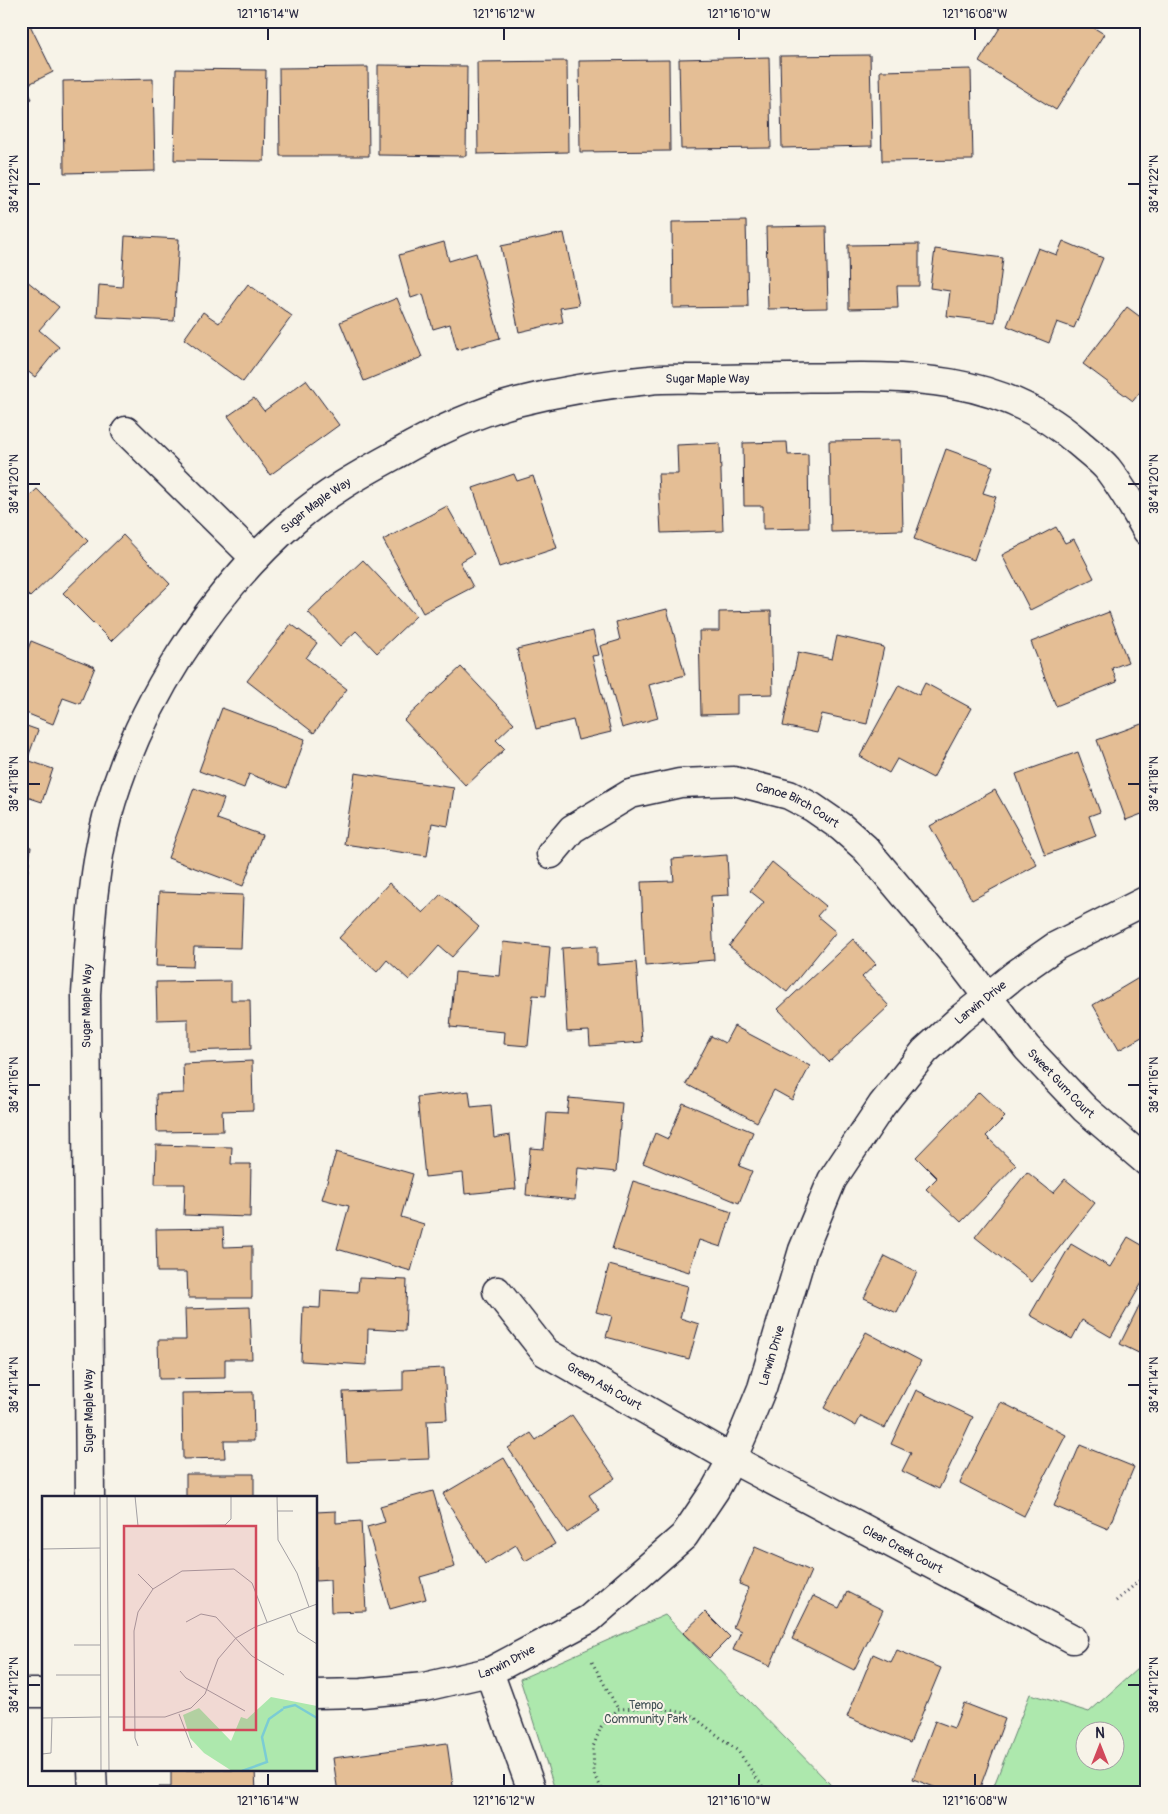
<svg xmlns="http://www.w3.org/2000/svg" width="1168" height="1814" viewBox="0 0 1168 1814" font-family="Pangolin,sans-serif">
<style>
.green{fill:#ade8ad;stroke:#688574;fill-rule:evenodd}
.building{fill:#e4be95;stroke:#22223b}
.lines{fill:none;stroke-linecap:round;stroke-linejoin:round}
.street-casing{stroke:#22223b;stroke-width:31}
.secondary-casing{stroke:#22223b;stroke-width:31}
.path{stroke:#22223b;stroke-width:3;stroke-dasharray:1 4;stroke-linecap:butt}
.street{stroke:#f7f3e8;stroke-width:28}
.secondary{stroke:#f7f3e8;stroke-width:28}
.ticks{fill:none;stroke:#22223b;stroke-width:2}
.labels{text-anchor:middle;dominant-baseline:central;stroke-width:4;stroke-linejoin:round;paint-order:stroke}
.street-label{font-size:12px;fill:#22223b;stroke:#f7f3e8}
.park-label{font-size:12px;fill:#455458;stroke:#f7f3e8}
.inset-river{fill:none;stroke:#7bccd4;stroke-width:2.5}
.inset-road{fill:none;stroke:#a29fa3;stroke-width:1}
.view{fill:#d1495b;fill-opacity:0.15;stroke:#d1495b;stroke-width:2.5}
.inset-edge{fill:none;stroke:#22223b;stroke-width:2.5}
.neatline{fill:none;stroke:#22223b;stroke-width:2}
.ticks-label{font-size:12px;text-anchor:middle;fill:#22223b}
</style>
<rect width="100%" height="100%" fill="#f7f3e8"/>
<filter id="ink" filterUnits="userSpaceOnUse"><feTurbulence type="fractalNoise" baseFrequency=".02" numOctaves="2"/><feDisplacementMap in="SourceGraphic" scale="10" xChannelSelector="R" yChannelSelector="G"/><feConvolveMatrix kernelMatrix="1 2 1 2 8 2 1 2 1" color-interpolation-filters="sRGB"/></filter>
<g filter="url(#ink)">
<path class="green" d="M665 1615 829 1783 837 1793H556L520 1679Z
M1147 1660V1793H991L1030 1694 1089 1712ZM1086 1732H1116V1762H1086Z"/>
<path class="building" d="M21 21H28L53 72 25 86 32 99 21 104Z
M1004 21H1083L1104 34 1056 110 979 62Z
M870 55 872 146 782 148 780 56Z
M769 57 771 148 681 149 679 59Z
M669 60 670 151 580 152 579 61Z
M567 61 568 152 478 154 477 62Z
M378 65 467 66 466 156 378 155Z
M368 67 369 156H280L279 68Z
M176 69 266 70 264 161 174 160Z
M971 69 973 160 882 161 880 71Z
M153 79 155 171 64 173 63 81Z
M746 221 748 307 673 308 672 222Z
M826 226 828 308 768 309 766 227Z
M564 233 579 305 560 308 563 322 519 332 501 246Z
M125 236 179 239 174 321 97 317 99 285 122 287Z
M1063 241 1103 258 1074 328 1057 322 1049 343 1007 326 1038 248 1057 255Z
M444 242 449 261 476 253 500 338 457 350 450 324 433 329 423 294 411 298 399 255Z
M919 244V286H897L898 308 849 309 848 245Z
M935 249 1003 258 995 322 947 316 950 291 930 288Z
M21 276 59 307 39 330 59 347 35 377 21 366Z
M248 284 292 316 243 382 184 339 203 312 219 323Z
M397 298 422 357 364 381 340 322Z
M1127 307 1147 322V383L1133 401 1083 364Z
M306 380 339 425 270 475 228 416 254 398 264 411Z
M21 424 25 462 21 463Z
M901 440 903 530 831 532 829 441Z
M787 442 788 455 808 454 809 528 763 529V506H744L743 443Z
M720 443 723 531 661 533 658 474H678L677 445Z
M946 449 993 466 983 493 996 497 974 560 914 539Z
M514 474 517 481 533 476 557 548 499 567 473 488Z
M37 489 88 541 30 597 21 588V504Z
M447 506 474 554 460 562 473 587 423 613 383 540Z
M1056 527 1065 543 1074 539 1094 578 1030 610 1002 555Z
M123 535 170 584 111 641 63 593Z
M363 560 416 616 377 653 356 631 340 646 308 612Z
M667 609 685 675 649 685 658 718 622 728 600 646 620 640 616 622Z
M771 611 773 694 737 695V714L701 715 699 631H719V612Z
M1109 612 1128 662 1112 668 1117 682 1056 706 1031 642Z
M291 624 317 643 306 658 347 689 314 733 247 681Z
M593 631 599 655 592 656 611 732 578 740 573 720 536 729 517 649Z
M837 636 884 647 867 724 822 714 817 733 783 726 798 652 832 659Z
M31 641 95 667 80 704 63 698 53 724 21 711V655L25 657Z
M461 667 514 723 496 740 505 749 466 786 404 720Z
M925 683 971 708 933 778 897 759 889 773 860 756 899 685 919 695Z
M222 708 305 739 287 788 249 774 244 788 199 771Z
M1147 722V812L1126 820 1097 740Z
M21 724 38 730 27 760 53 769 42 802 21 795Z
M1078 752 1100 812 1089 816 1096 836 1045 855 1016 774Z
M355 773 454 788 448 826 432 823 427 856 344 844Z
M194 788 224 799 217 819 262 835 243 886 168 858Z
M995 790 1037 865 972 900 930 826Z
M21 845 31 847 26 884 21 883Z
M727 855 729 895 711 896 714 960 645 966 641 882 674 881 672 859Z
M772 862 826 906 817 916 836 932 787 992 729 946 764 902 750 891Z
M389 883 423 913 441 894 479 927 452 957 439 946 409 980 387 960 377 972 339 938Z
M159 892 243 895 241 948 194 947 193 967 156 966Z
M21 900H23L21 939Z
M853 939 876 964 862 977 889 1006 829 1062 778 1009Z
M503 942 550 947 546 996 533 995 528 1046 504 1044 505 1032 450 1027 455 972 500 976Z
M597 946V965L636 962 642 1042 590 1046 589 1031 567 1032 562 948Z
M1147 973V1034L1119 1050 1093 1005Z
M231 981V1000H250L251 1049 188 1051V1019L157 1020 156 982Z
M734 1026 810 1066 792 1100 774 1090 757 1122 686 1084 711 1036 725 1043Z
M252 1061 253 1110 222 1111 223 1131 157 1132 156 1094 184 1093 183 1064Z
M469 1091 471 1107 491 1105 494 1138 510 1135 516 1189 465 1194 463 1173 425 1177 417 1097Z
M979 1092 1005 1117 986 1136 1016 1165 961 1222 926 1189 937 1178 916 1157Z
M569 1098 622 1103 616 1172 578 1168 575 1200 526 1195 530 1148 544 1149 547 1113 567 1114Z
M683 1103 753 1132 739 1166 752 1171 739 1203 643 1163 655 1133 668 1139Z
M156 1145 232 1147 231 1164H251L250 1217 184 1215 185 1184H155Z
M336 1152 413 1174 401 1217 424 1224 411 1271 337 1249 349 1206 322 1199Z
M1027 1172 1053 1193 1065 1179 1095 1203 1032 1282 975 1237Z
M21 1176H23V1213H21Z
M633 1181 732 1212 721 1247 699 1240 689 1272 612 1249Z
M223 1228 224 1247 252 1246V1298H188L187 1272H157L156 1229Z
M21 1229H22V1267H21Z
M1128 1237 1147 1248V1274L1111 1337 1082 1320 1072 1339 1030 1315 1071 1244 1110 1267Z
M885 1256 917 1272 897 1313 864 1298Z
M609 1265 688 1286 680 1318 699 1324 689 1359 606 1337 612 1316 596 1312Z
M359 1278 407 1280 405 1331 368 1329 367 1365 301 1361 303 1307 320 1308 321 1290 358 1292Z
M1147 1290V1357L1120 1344Z
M250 1307 252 1359H225V1378L159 1379 158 1340H186L185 1309Z
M866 1332 921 1361 885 1428 861 1416 856 1426 824 1408Z
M21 1341H25L24 1379H21Z
M444 1368 447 1420 427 1421 429 1459 347 1462 343 1392 403 1390V1370Z
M916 1390 973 1417 939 1489 902 1471 911 1453 891 1444Z
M253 1392 254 1441H224L225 1458 183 1459 182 1393Z
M21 1394H22L23 1430H21Z
M1001 1402 1066 1435 1024 1516 960 1483Z
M572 1415 615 1478 589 1495 600 1511 567 1533 508 1448 531 1433 536 1440Z
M1080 1445 1134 1467 1108 1529 1054 1506Z
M504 1458 555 1544 525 1561 516 1545 485 1564 443 1494Z
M186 1474H254V1498H186Z
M433 1491 455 1567 420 1577 426 1599 390 1609 367 1527 385 1522 380 1506Z
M336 1511V1523L361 1521 366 1611 331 1612 330 1580 316 1581V1512Z
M755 1547 811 1571 770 1666 733 1650 741 1631 733 1627 749 1588 739 1584Z
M21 1557H25L24 1596H21Z
M847 1592 883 1610 854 1670 792 1639 813 1596 839 1608Z
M705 1612 730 1637 709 1658 683 1633Z
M897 1650 941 1668 910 1743 847 1717 873 1654 891 1662Z
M964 1703 1005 1719 978 1793H950L913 1779 935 1721 954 1728Z
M447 1743 454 1793H338L333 1758Z
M171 1770H255L256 1793H159V1787H171Z"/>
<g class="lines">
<defs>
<g id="street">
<path d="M126 431 255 558"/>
<path id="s1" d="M551 854 572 829 630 794 680 783 734 781 789 795 812 807 841 827 865 848 960 961 1027 1048 1085 1109 1147 1162"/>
<path id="s2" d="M497 1291 545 1352 732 1459 1073 1639"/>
<path id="s3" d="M90 1498 86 994C90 935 92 875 107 817 138 705 208 596 295 520 325 494 360 474 395 455 433 433 474 413 517 402 560 391 605 384 649 380 666 378 684 379 701 379 731 379 760 378 790 378 895 376 995 369 1079 443 1088 451 1099 459 1107 468 1122 487 1135 510 1147 531"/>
<path d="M489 1672 533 1793"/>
<path d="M92 1770 93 1793"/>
</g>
<g id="secondary">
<path d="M21 1693H44"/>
<path id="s4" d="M316 1694 362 1693 424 1687 489 1672 589 1619 684 1536 715 1490 732 1459 744 1432 762 1388 803 1250 832 1180 882 1105 925 1051 960 1019 1016 974 1056 946 1147 900"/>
</g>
</defs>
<use href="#street" class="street-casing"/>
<use href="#secondary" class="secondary-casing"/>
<path class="path" d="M1116 1601 1147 1574
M592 1662 618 1709
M604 1793 594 1774 593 1747 601 1727 618 1709 654 1707 690 1714 738 1751 767 1793"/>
<use href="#street" class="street"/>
<use href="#secondary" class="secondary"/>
</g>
</g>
<path class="ticks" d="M268 28V40M504 28V40M739 28V40M975 28V40M28 184H40M1128 184H1140M28 484H40M1128 484H1140M28 784H40M1128 784H1140M28 1085H40M1128 1085H1140M28 1385H40M1128 1385H1140M28 1685H40M1128 1685H1140M268 1774V1786M504 1774V1786M739 1774V1786M975 1774V1786"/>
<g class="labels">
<g class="street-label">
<text stroke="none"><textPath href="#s3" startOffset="1484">Sugar Maple Way</textPath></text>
<text stroke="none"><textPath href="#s3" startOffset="1064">Sugar Maple Way</textPath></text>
<text stroke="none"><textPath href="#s1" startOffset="274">Canoe Birch Court</textPath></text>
<text stroke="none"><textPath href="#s4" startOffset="1035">Larwin Drive</textPath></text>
<text stroke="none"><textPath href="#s3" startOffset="492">Sugar Maple Way</textPath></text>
<text stroke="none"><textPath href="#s1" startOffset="662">Sweet Gum Court</textPath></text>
<text stroke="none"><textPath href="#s4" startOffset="616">Larwin Drive</textPath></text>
<text stroke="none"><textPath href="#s2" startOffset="146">Green Ash Court</textPath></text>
<text transform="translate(89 1411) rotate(-90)">Sugar Maple Way</text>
<text stroke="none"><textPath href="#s2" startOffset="486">Clear Creek Court</textPath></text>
<text stroke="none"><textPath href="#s4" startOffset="195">Larwin Drive</textPath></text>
</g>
<g class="park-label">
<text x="646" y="1705">Tempo<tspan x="646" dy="14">Community Park</tspan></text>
</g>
</g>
<g transform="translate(42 1496)">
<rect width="275" height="275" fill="#f7f3e8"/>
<path d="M229 201 275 210V275H190L162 257 148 242 141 219 157 212 189 245 199 221 205 223Z" fill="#ade8ad"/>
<path class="inset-river" d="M241 212 253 209 275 222M200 275 225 266 220 241 227 223 241 213"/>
<path class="inset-road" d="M58 0 59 275M65 0 67 275M93 0 96 30 183 29 189 23V0M235 0 236 44 255 77 267 111M235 15H251M0 53 58 52M96 78 111 93M248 118 256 136 275 148M144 126 159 118 174 121 210 160 242 179M32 149H58M138 175 144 182 203 215M14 179H59M137 218 150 252M66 221H123L149 212 163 198 176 163 194 142 213 131 275 108M0 222 59 221M96 250 93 242 92 135 96 116 111 93 140 75 192 73 210 87 225 126M0 258 9 257 10 222"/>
<path class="view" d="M82 30H214V234H82Z"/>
<rect width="275" height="275" class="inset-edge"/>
</g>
<rect width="1168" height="1814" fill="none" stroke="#f7f3e8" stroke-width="55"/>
<g transform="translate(1100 1746)"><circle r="24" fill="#f7f3e8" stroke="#a29fa3"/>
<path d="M0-4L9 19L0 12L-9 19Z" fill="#d1495b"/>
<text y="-8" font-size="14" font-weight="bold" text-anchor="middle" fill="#22223b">N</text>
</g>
<rect x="28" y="28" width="1112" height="1758" class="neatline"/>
<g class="ticks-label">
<text x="268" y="18">121°16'14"W</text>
<text x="504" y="18">121°16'12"W</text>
<text x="739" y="18">121°16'10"W</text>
<text x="975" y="18">121°16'08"W</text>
<text transform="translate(14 184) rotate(-90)" y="4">38°41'22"N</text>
<text transform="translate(1154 184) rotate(-90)" y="4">38°41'22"N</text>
<text transform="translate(14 484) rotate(-90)" y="4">38°41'20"N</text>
<text transform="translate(1154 484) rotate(-90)" y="4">38°41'20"N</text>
<text transform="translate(14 784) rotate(-90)" y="4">38°41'18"N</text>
<text transform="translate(1154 784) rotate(-90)" y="4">38°41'18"N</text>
<text transform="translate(14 1085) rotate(-90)" y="4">38°41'16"N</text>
<text transform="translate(1154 1085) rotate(-90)" y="4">38°41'16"N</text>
<text transform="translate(14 1385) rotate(-90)" y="4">38°41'14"N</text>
<text transform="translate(1154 1385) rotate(-90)" y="4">38°41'14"N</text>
<text transform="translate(14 1685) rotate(-90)" y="4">38°41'12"N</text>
<text transform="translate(1154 1685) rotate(-90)" y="4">38°41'12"N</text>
<text x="268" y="1805">121°16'14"W</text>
<text x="504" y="1805">121°16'12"W</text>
<text x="739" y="1805">121°16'10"W</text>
<text x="975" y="1805">121°16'08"W</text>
</g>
</svg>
